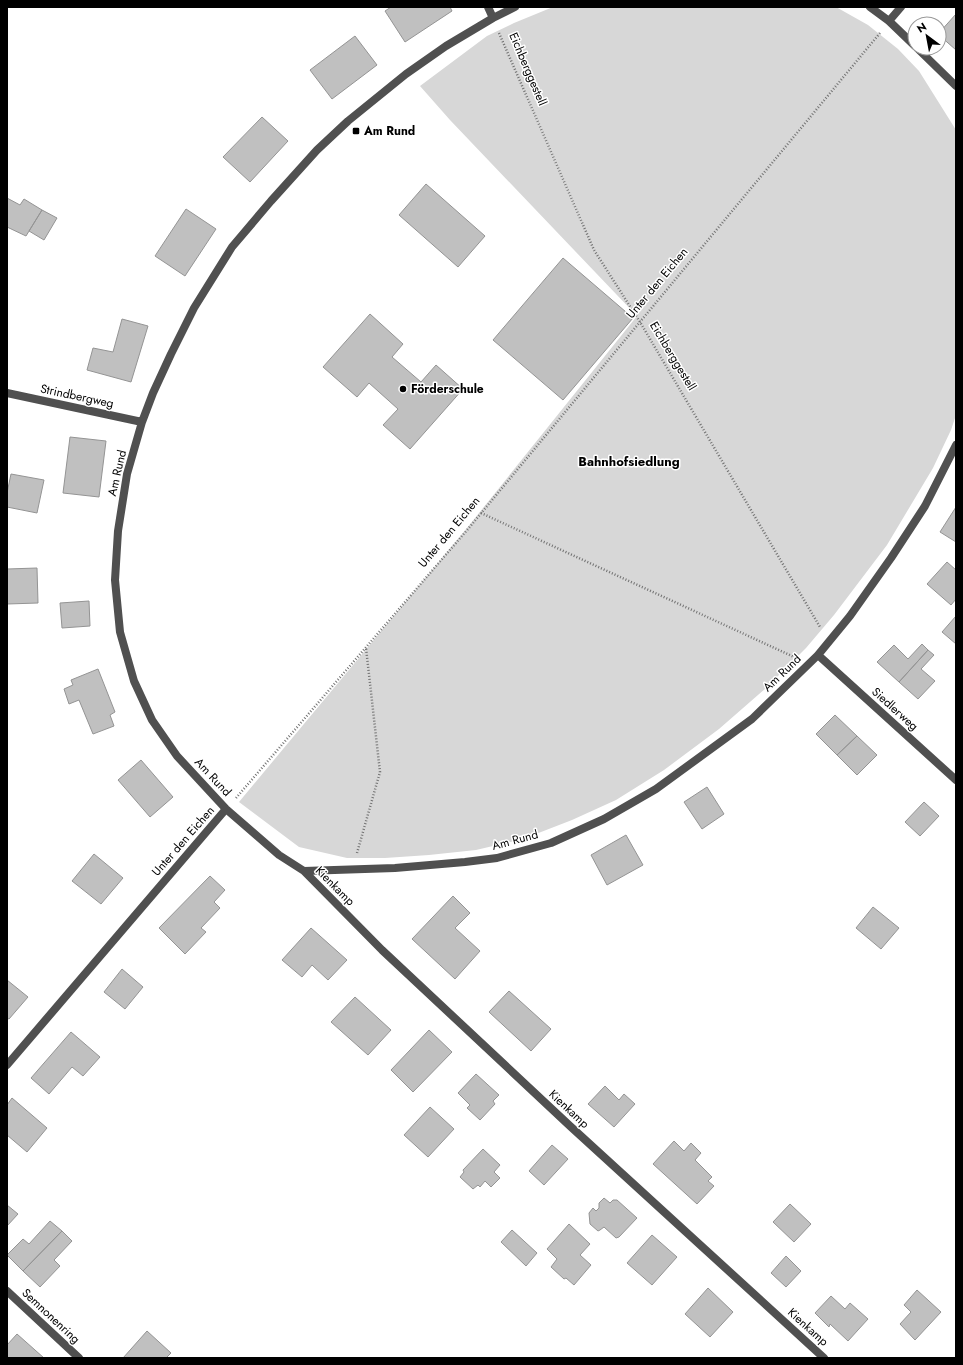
<svg xmlns="http://www.w3.org/2000/svg" width="963" height="1365" viewBox="0 0 963 1365" font-family="Jost,sans-serif">
<style>
.green{fill:#d7d7d7}
.building{fill:#c0c0c0;stroke:#949494}
.lines{fill:none;stroke-linecap:round;stroke-linejoin:round}
.path{stroke:#727272;stroke-width:2.5;stroke-dasharray:1 2;stroke-linecap:butt}
.minor{stroke:#505050;stroke-width:8}
.poi-dot{fill:#000;stroke:#fff;stroke-width:1.5}
.labels{text-anchor:middle;dominant-baseline:central;stroke-width:3;stroke-linejoin:round;paint-order:stroke}
.street-label{font-size:12px;fill:#000;stroke:#fff}
.poi-label{font-size:12px;font-weight:bold;fill:#000;stroke:#fff;text-anchor:start}
.neighbourhood-label{font-size:13px;font-weight:bold;fill:#000;stroke:#fff}
</style>
<rect width="100%" height="100%" fill="#fff"/>
<path class="green" d="M553 7H836L868 25 898 49 919 71 956 130V415L951 430 933 468 887 545 834 615 806 648 765 689 719 729 664 770 616 800 572 820 523 839 476 850 429 855 385 858H347L299 847 239 802 467 528 637 316 450 120 420 86 487 36 514 23Z"/>
<path class="building" d="M391 7H450L452 11 405 42 385 11Z
M956 14V50L939 35V33Z
M355 36 377 65 332 99 310 70Z
M262 117 288 141 250 182 223 157Z
M426 184 485 236 458 267 399 215Z
M7 198 20 205 24 199 42 210 26 236 7 227Z
M186 209 216 229 185 276 155 256Z
M42 210 57 218 44 240 29 231Z
M563 258 633 318 563 400 493 340Z
M370 314 403 344 392 357 421 382 436 365 463 389 410 449 383 425 398 409 369 383 357 397 323 367Z
M122 319 148 326 131 382 87 370 93 348 113 352Z
M70 437 106 441 99 497 63 493Z
M11 474 44 480 37 513 7 507V493Z
M956 507V542L940 532Z
M947 562 956 570V599L951 605 927 584Z
M37 568 38 603 7 604V569Z
M89 601 90 626 62 628 60 603Z
M956 616V644L942 632Z
M922 644 928 650 899 682 877 662 894 645 908 659Z
M928 650 934 655 921 669 935 681 918 699 899 682Z
M98 669 115 712 110 715 114 726 93 734 79 700 69 704 64 689 73 685 71 680Z
M835 715 857 736 837 755 816 734Z
M857 736 877 755 857 775 837 755Z
M141 760 173 797 150 817 118 780Z
M707 787 724 814 702 829 684 802Z
M924 802 939 816 920 836 905 822Z
M626 835 643 865 607 885 591 855Z
M94 854 123 878 101 904 72 881Z
M210 876 225 890 214 902 220 908 201 928 206 932 185 954 159 928Z
M453 896 470 913 455 928 480 951 455 979 412 939Z
M873 907 899 928 881 949 856 928Z
M311 928 347 960 328 980 312 965 302 977 282 960Z
M122 969 143 987 125 1009 104 992Z
M7 980 28 997 9 1019 7 1018Z
M509 991 551 1029 531 1051 489 1012Z
M355 997 391 1030 368 1055 331 1022Z
M429 1030 452 1052 413 1092 391 1070Z
M71 1032 100 1057 83 1076 72 1067 49 1094 31 1078Z
M476 1074 499 1095 493 1101 495 1104 480 1120 467 1108 470 1105 458 1093Z
M605 1086 619 1100 624 1094 635 1104 614 1127 588 1104Z
M12 1098 47 1128 27 1152 7 1135V1105Z
M430 1107 454 1129 428 1157 404 1135Z
M674 1141 684 1151 691 1143 701 1153 695 1160 712 1177 708 1181 714 1186 697 1204 653 1164Z
M552 1145 568 1159 544 1185 529 1171Z
M483 1149 500 1165 494 1172 500 1178 491 1187 485 1181 480 1187 478 1185 473 1189 460 1177 464 1172 463 1170Z
M604 1198 610 1203 613 1200H617L637 1218 619 1237 616 1238 604 1227 600 1230 598 1231 590 1224 589 1213 593 1208 596 1211 599 1208V1203Z
M790 1204 811 1224 794 1242 773 1222Z
M7 1205 18 1214 7 1226Z
M50 1221 62 1231 23 1271 7 1255 23 1239 29 1244Z
M569 1224 590 1244 580 1255 591 1265 574 1285 566 1278 564 1279 551 1267 557 1259 547 1249Z
M512 1230 537 1253 526 1266 501 1242Z
M62 1231 72 1241 54 1260 60 1266 40 1287 23 1271Z
M652 1235 677 1257 652 1285 627 1263Z
M786 1256 801 1271 786 1287 771 1273Z
M708 1288 733 1312 710 1337 685 1314Z
M917 1290 941 1312 915 1340 900 1324 911 1312 904 1305Z
M831 1296 845 1309 850 1303 868 1319 848 1341 830 1324 829 1327 815 1313Z
M147 1331 171 1353 166 1358H123Z
M17 1334 44 1358H7V1345Z"/>
<g class="lines">
<path class="path" d="M499 33 594 250 640 322 820 627
M481 513 792 656 794 658
M236 798 468 529 880 33
M357 853 380 772 366 648"/>
<path class="minor" d="M488 7 493 18
M515 7 493 18 446 46 406 74 348 121 317 150 271 201 232 247 194 308 171 354 153 393 142 422 127 474 118 531 115 580 120 632 134 681 152 720 177 756 226 809 279 855 304 871 395 868 465 862 497 858 551 843 604 819 656 789 752 719 818 655 850 616 891 558 925 506 956 445
M870 7 889 21 915 46
M889 21 901 7
M917 48 956 86
M7 393 142 422
M818 655 956 780
M304 871 382 950 570 1126 824 1358
M7 1065 226 809
M7 1291 79 1358"/>
</g>
<g class="poi-dot">
<rect x="352" y="127" width="8" height="8" rx="2"/>
<circle cx="403" cy="389" r="4"/>
</g>
<g class="labels">
<g class="street-label">
<text transform="translate(528 69) rotate(67)">Eichberggestell</text>
<text transform="translate(657 283) rotate(-50)">Unter den Eichen</text>
<text transform="translate(673 356) rotate(59)">Eichberggestell</text>
<text transform="translate(77 396) rotate(12)">Strindbergweg</text>
<text transform="translate(117 473) rotate(-77)">Am Rund</text>
<text transform="translate(449 532) rotate(-50)">Unter den Eichen</text>
<text transform="translate(782 673) rotate(-44)">Am Rund</text>
<text transform="translate(895 709) rotate(42)">Siedlerweg</text>
<text transform="translate(213 777) rotate(47)">Am Rund</text>
<text transform="translate(515 840) rotate(-15)">Am Rund</text>
<text transform="translate(183 841) rotate(-49)">Unter den Eichen</text>
<text transform="translate(335 886) rotate(45)">Kienkamp</text>
<text transform="translate(569 1109) rotate(43)">Kienkamp</text>
<text transform="translate(51 1316) rotate(43)">Semnonenring</text>
<text transform="translate(808 1327) rotate(42)">Kienkamp</text>
</g>
<g class="poi-label">
<text x="364" y="131">Am Rund</text>
<text x="411" y="389">Förderschule</text>
</g>
<g class="neighbourhood-label">
<text x="629" y="461">Bahnhofsiedlung</text>
</g>
</g>
<rect width="963" height="1365" fill="none" stroke="#000000" stroke-width="16"/>
<g transform="translate(927 36) rotate(328)"><circle r="19" fill="#ffffff" stroke="#999999"/>
<path d="M0-3L7 15L0 10L-7 15Z" fill="#000000"/>
<text y="-6" font-size="11" font-weight="bold" text-anchor="middle" fill="#000000">N</text>
</g>
</svg>
